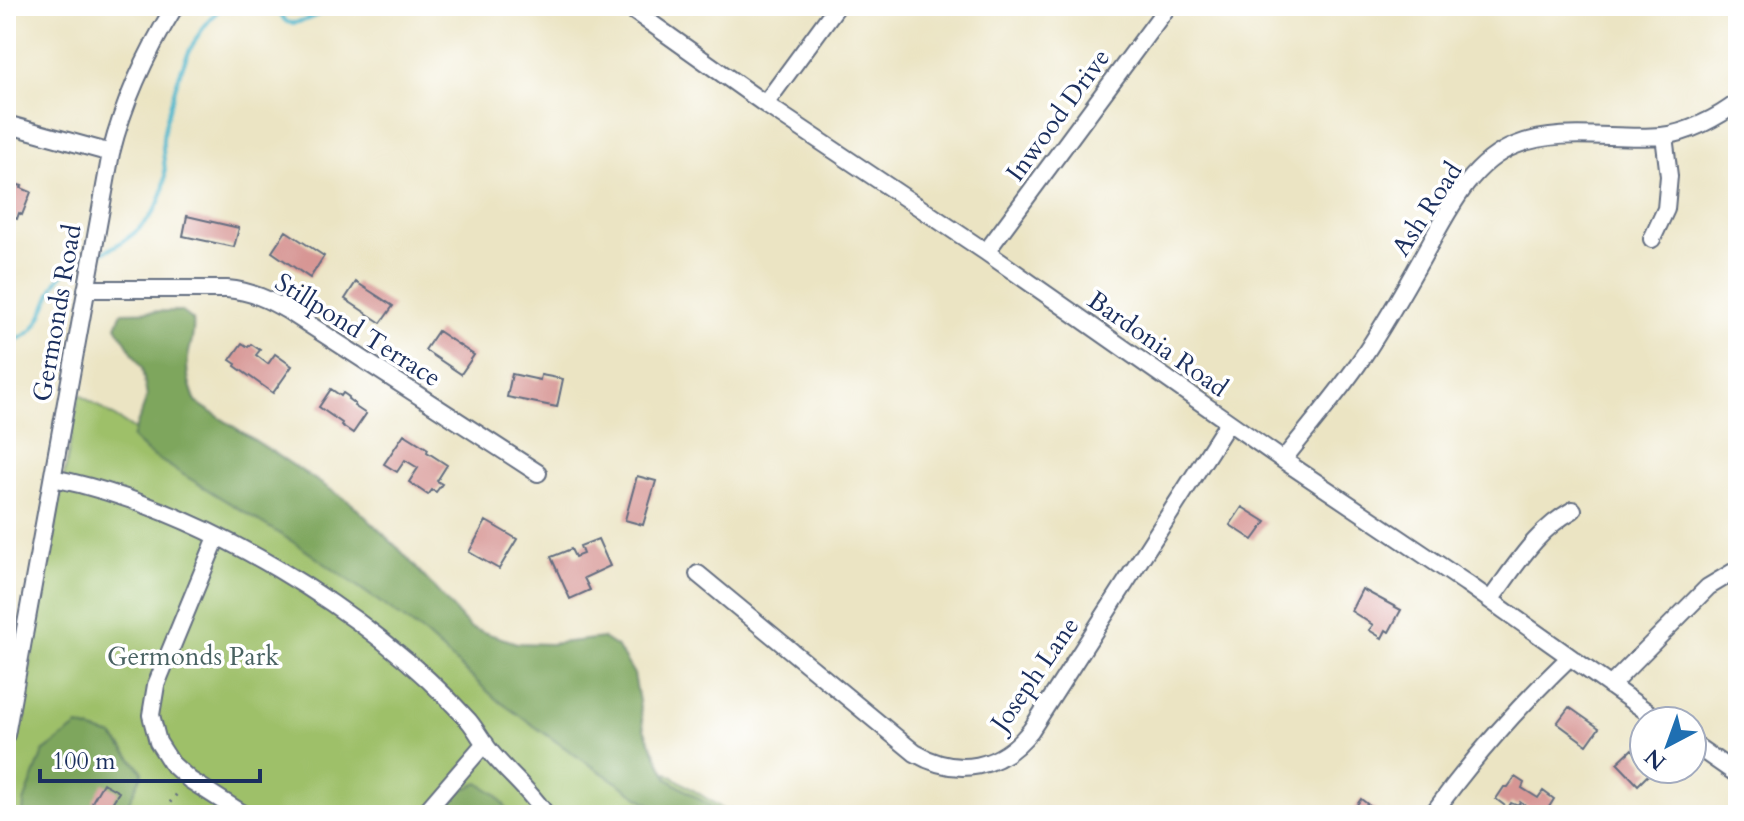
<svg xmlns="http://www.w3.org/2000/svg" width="1744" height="821" viewBox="0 0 1744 821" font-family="Cardo,serif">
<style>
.green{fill:#9ec069;stroke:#5c7864;stroke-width:2}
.forest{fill:#7ea65d;stroke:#4c6a5e;stroke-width:2}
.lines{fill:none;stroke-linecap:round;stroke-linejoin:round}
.stream{stroke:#4db6cb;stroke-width:4}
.building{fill:#d79694}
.minor-casing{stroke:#646e81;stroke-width:20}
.path{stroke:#646e81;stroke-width:3;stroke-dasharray:2 6;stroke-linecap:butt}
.minor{stroke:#fff;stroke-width:16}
.labels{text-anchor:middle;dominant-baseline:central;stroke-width:7;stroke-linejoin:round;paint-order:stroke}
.street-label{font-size:26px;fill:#1b2f5e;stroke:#fff}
.park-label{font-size:26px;fill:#496262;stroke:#fff}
</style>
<rect width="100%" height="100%" fill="#fff"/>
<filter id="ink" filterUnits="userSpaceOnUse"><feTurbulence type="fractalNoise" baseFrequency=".0125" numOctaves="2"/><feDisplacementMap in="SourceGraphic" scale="16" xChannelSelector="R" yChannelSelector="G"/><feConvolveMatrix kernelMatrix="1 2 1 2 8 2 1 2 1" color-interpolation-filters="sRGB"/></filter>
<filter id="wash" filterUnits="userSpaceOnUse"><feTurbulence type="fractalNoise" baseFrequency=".006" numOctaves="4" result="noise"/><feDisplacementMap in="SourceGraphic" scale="32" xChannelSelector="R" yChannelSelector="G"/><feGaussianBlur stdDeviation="1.8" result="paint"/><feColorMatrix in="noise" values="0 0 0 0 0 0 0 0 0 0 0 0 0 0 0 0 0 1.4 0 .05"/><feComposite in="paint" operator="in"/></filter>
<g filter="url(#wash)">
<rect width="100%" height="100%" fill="#ebe4c3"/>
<path class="green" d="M79 394 732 815H6V797Z"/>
<path class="forest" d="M181 311 193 320C195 336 190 344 188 358 185 374 191 388 196 402L351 503 401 551 470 628 517 643 550 644 603 638 618 648 634 674 644 729 668 779 724 815H666L578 757 496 699 421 631 301 547 148 453 132 438 147 397 142 368 116 326 122 312Z
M78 726 113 736 143 772 129 802 115 815H23L24 802 43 752Z
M479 783 496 794 512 815H443L459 791Z"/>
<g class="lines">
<path class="stream" d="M275 6C278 11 281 18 287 22 297 27 326 11 335 6
M97 255C131 240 164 216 165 175 165 163 162 151 163 138 164 126 168 114 171 102 181 65 194 32 223 6
M6 344C13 340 22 338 29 333 47 318 47 289 64 273 70 267 78 264 86 260"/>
</g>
<g id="blocks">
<path class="building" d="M6 182 22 186 21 188 31 192 22 215 19 213 17 219 6 215Z
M187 216 239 228 234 247 183 236Z
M286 231 324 256 310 278 272 252Z
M356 282 393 306 381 323 345 299Z
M438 331 474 355 461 374 425 350Z
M242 343 248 347 251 344 260 350 256 355 268 364 275 354 292 366 273 393 235 366 236 364 230 360Z
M512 374 540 380 541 375 563 379 557 407 507 397Z
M331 389 341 396 343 393 349 397 348 399 355 404 354 406 366 414 353 433 341 425 342 423 319 407Z
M404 434 428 449 427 452 447 465 437 481 442 484 436 492 432 490 428 495 409 482 418 468 405 460 397 472 384 464Z
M637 476 656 481 643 525 625 520Z
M1242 507 1266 522 1253 540 1230 525Z
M486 521 517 539 499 569 469 552Z
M598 539 610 566 584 578 590 590 570 599 551 557 571 549 575 557 583 554 580 546Z
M1362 589 1401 610 1389 632 1386 630 1382 638 1369 630 1373 625 1351 611Z
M1569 707 1599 728 1587 745 1557 723Z
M1632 749 1644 762V769H1651L1652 771 1638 785 1617 763Z
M1515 777 1524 783 1522 788 1538 798 1543 791 1554 799 1544 815H1530L1532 811 1520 802 1518 806 1511 803 1508 808 1496 799 1504 787H1508Z
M103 783 119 792 107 811 92 802Z
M1361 799 1379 813 1378 815H1350Z"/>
</g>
</g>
<g filter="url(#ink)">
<use href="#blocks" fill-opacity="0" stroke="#646e81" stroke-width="2"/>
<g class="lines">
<defs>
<path id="minor" d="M627 6 765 104 986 252 1283 460 1466 583 1660 721
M765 104 837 6
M6 124 111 153
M1652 239 1666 209 1669 176 1664 136
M986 252 1168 6
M86 289H227C251 291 270 300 290 312L538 473
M1283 460C1308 428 1335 397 1358 364 1381 331 1401 295 1421 260 1445 218 1468 163 1516 145 1562 127 1613 140 1661 136 1686 134 1719 117 1738 102
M53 478C199 508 369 610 469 721 478 732 484 745 494 756 511 776 532 793 546 815
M217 537 156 685 151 715 158 742 172 764 190 780 245 815
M698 574 915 753C958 778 1001 769 1031 730L1228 423
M1490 600C1515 567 1536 530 1573 510
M1610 686 1708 587 1733 572
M6 735 111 153C124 100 147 52 175 6
M1692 743 1738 775
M423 815 485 743
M1432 815C1474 756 1518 707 1570 657"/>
</defs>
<use href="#minor" class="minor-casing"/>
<path class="path" d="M160 815 180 790"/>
<use href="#minor" class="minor"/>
</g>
</g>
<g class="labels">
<g class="street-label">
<text transform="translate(1058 115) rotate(-54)">Inwood Drive</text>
<text transform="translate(1427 209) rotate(-57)">Ash Road</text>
<text transform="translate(57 313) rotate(-80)">Germonds Road</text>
<text transform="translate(358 330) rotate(32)">Stillpond Terrace</text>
<text transform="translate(1158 344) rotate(35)">Bardonia Road</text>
<text transform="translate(1035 674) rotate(-55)">Joseph Lane</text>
</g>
<g class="park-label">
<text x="193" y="656">Germonds Park</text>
</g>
</g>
<rect width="1744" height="821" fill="none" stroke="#fff" stroke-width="32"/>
<g transform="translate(1668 745) rotate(221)"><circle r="38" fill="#ffffff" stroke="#a4acbf" stroke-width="2"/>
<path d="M0-6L14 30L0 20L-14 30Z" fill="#1f6fb2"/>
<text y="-12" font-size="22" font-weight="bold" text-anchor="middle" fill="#1b2f5e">N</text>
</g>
<path d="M40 769v12h220v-12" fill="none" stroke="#1b2f5e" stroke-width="4"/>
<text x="52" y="769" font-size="24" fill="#1b2f5e" stroke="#ffffff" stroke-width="6" paint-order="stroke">100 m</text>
</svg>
